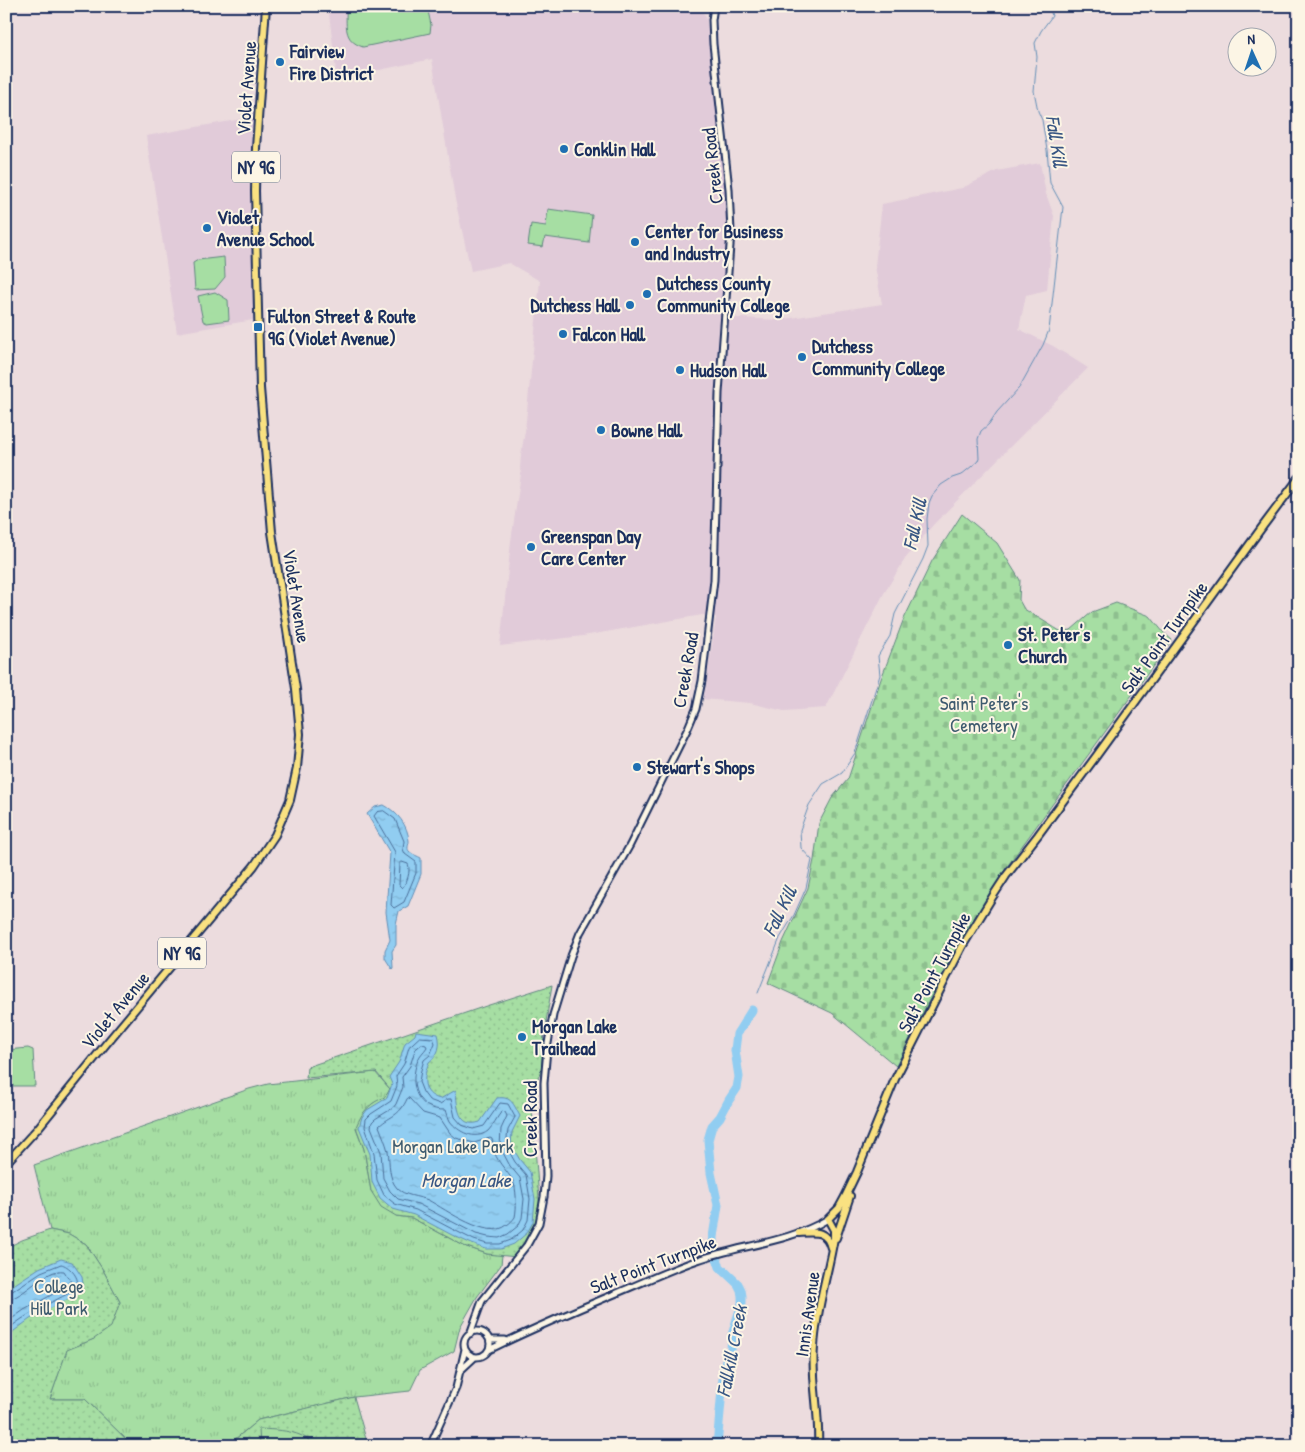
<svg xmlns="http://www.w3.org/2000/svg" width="1305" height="1452" viewBox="0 0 1305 1452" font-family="'Patrick Hand',sans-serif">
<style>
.built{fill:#e1cbd9}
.grass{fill:url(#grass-tufts);stroke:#608680}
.cemetery{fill:url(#cemetery-stones);stroke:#608680}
.park{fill:url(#park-dots);stroke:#608680}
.pitch{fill:#a6dea3;stroke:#608680}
.water{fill:url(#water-ripples);stroke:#628eb6}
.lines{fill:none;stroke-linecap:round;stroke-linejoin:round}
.shore{stroke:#4a6e99;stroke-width:1}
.stream{stroke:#628eb6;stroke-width:1}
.river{stroke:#91cdf1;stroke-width:9}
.minor-casing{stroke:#1b2f5e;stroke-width:9}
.major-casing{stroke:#1b2f5e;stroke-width:10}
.minor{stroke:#fcf5e5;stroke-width:5}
.major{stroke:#f9e181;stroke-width:6}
.poi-dot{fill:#1f6fb2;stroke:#fcf5e5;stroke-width:2}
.labels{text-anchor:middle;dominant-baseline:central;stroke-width:4;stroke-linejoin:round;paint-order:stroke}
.shield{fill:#fcf5e5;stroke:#5e6a86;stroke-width:1}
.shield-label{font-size:18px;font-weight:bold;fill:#1b2f5e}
.poi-label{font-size:19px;font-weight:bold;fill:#1b2f5e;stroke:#fcf5e5;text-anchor:start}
.street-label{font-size:19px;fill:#1b2f5e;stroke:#fcf5e5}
.park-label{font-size:19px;fill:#3e5b6f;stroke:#fcf5e5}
.water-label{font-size:20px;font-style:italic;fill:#385683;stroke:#fcf5e5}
</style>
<defs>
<pattern id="grass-tufts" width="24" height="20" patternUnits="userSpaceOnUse" patternTransform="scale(1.25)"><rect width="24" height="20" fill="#a6dea3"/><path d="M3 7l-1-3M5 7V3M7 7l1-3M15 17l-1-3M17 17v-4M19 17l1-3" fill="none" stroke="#8ebf8f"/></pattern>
<pattern id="cemetery-stones" width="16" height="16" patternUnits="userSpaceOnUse" patternTransform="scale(1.25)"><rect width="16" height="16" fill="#a6dea3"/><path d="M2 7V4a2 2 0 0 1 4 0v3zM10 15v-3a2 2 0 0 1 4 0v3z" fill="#8ebf8f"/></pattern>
<pattern id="park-dots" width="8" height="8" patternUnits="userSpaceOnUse" patternTransform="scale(1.25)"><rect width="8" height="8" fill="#a6dea3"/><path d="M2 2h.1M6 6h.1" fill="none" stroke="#8ebf8f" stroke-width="1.8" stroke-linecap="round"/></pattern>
<pattern id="water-ripples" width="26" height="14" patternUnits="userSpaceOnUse" patternTransform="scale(1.25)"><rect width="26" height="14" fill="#91cdf1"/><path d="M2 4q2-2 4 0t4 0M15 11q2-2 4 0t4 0" fill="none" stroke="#7cb0d1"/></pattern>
</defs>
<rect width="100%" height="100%" fill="#ecdcde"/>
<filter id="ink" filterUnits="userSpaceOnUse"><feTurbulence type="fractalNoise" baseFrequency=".02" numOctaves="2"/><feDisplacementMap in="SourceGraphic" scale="10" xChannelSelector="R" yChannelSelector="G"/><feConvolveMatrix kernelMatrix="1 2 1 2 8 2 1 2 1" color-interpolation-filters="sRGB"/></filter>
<g filter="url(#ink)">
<path class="built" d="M328 6H640L661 12H672L691 10 701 11 705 15 707 20 728 208V233L721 317 778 320 882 304 875 266 882 204 962 188 997 171 1040 163 1046 194 1054 216 1047 290 1026 295 1019 329 1053 346 1088 368 933 525 905 559 883 595 826 708 784 711 750 703 703 699 706 687 716 617 702 615 583 636 500 646 511 541 521 474 520 468 521 455 525 431 540 281 509 263 471 271 455 199 432 59 336 79 335 61Z
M253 117V320L177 333 146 136Z"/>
<path class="grass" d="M375 1072 390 1089 386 1097 372 1104 356 1128 364 1149 371 1191 396 1216 412 1218 464 1246 487 1254 502 1255 501 1265 477 1297 460 1327 454 1351 420 1370 410 1391 354 1397 258 1420 227 1446H133L85 1399H50L67 1349 94 1339 120 1302 103 1270 86 1244 69 1234 50 1230 34 1165 249 1089 268 1084Z"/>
<path class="cemetery" d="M962 514 997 543 1020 580 1019 600 1024 609 1060 631 1071 630 1092 612 1116 603 1150 616 1164 633 1172 640 1006 868 947 965 896 1066 832 1013 768 983 783 942 808 888 814 860 819 823 832 798 848 779 881 679 903 621 932 561Z"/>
<path class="park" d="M552 985 544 1034 541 1071 531 1095 540 1212 535 1233 517 1257 487 1254 464 1246 412 1218 396 1216 381 1207 371 1191 364 1149 356 1127C359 1119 364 1110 372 1104 381 1097 384 1101 390 1089L376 1072 306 1078 307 1067 486 1006Z
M50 1230 69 1234 86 1244 103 1270 120 1302 111 1327 94 1339 67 1350 50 1399H85L133 1446H6V1248L22 1240Z
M354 1397 368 1446H227L258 1420Z"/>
<path class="pitch" d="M346 6H427L431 25 430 33 363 47C342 40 347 25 346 6Z
M548 209 592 215 589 243 545 237 543 247 528 245 531 224 546 226Z
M224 257 225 277 215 289 195 290 193 263 198 260Z
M215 292 228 300 229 320 207 323 203 321 198 296Z
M28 1048 33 1050 35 1086H9L6 1082V1050Z
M259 1429C278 1430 302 1430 315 1446H260Z"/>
<path class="water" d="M384 805C397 812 408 825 409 841 409 845 406 849 410 852 413 855 418 856 421 858V874L408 906 399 911 396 924V945L392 951 393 968 392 969 385 958V950L390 940 386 912 390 853 367 814 375 807Z
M416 1031 438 1034C441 1045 439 1055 429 1062 423 1077 421 1094 440 1099L456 1090C457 1106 458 1129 480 1122L497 1098C512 1096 513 1104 520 1116L512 1132 511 1145 520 1160 530 1172 535 1199 533 1222 527 1233 514 1244 501 1249H486L472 1244 452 1235 414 1215 393 1209 380 1198 372 1182 370 1154 359 1127 362 1117 367 1110 387 1098 392 1084 389 1077 399 1062 405 1043 415 1035Z
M61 1259 72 1262 82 1277 83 1284 81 1290 74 1296 30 1319 6 1337V1290L39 1268Z"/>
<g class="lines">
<path class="shore" d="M384 811 395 819 404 841 403 849 405 854 416 862V873L404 902 394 908 391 905 395 852 374 816 377 812Z
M402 862 408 864C411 871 407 883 402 888L399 885 400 864Z
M420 1037 433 1038 435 1043 430 1055 424 1060 421 1070 419 1082 423 1092 429 1100 440 1104 448 1099H451L455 1117 462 1125 473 1129 484 1126 500 1103 508 1104 515 1117 508 1130 506 1146 515 1162 526 1175 530 1199 528 1220 523 1230 511 1240 500 1244H487L474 1240 454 1230 416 1210 395 1204 384 1195 377 1180 374 1153 365 1127 366 1119 371 1114 391 1101 397 1086 396 1076 404 1064 409 1047Z
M422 1044 426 1045 427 1047C424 1052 420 1054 418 1060 408 1084 416 1111 446 1110 447 1113 448 1117 450 1121 458 1132 475 1141 488 1131 493 1126 497 1117 502 1111L505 1112 507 1116 501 1129 500 1147 510 1166 520 1178 524 1199 522 1218 518 1226 508 1234 499 1238 488 1237 476 1234 418 1204 398 1199 390 1191 383 1178 381 1152 371 1127 372 1122 375 1119 393 1108 396 1104 403 1087 402 1077 410 1066 415 1050Z
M409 1098 423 1113 440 1118 450 1133 456 1138 474 1143 490 1138 492 1139C494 1160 501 1163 512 1179 517 1187 517 1208 515 1217 513 1220 510 1223 507 1225 488 1241 447 1210 428 1200 418 1196 404 1196 397 1188 388 1178 390 1163 388 1151 386 1143 382 1134 379 1126 391 1115 399 1117 407 1099Z
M6 1293 11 1292 41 1272 61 1264C68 1265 80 1277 77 1285 76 1288 73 1290 71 1292 49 1304 25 1314 6 1331
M6 1300C24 1298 45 1268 64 1271L71 1282 68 1286 24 1310 6 1323"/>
<path class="stream" d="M758 993 780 938 794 915 806 888 812 860 801 848 800 830 809 805 823 784 842 773 855 753 880 675 878 656 890 636 895 614 923 559 928 546 927 519 929 503 932 496 941 485 952 478 961 475 977 462 979 459 978 439 981 431 989 424 997 412 1019 388 1043 345 1049 330 1063 207 1050 183 1047 150 1042 120 1038 111 1034 91 1037 57 1035 43 1041 31 1052 16 1049 6"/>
<path class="river" d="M717 1446 724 1367 726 1360 731 1350 732 1335 742 1303V1296L741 1290 738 1284 720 1267 713 1248V1237L718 1205 711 1173 708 1140 712 1126 720 1117 729 1100 737 1088 739 1077 735 1050 737 1034 752 1010"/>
<defs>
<path id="minor" d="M464 1344a13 13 0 1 1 26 0a13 13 0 1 1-26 0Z
M470 1334 482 1301 527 1245 539 1223 544 1197 546 1176 544 1083 547 1049 553 1015 571 956 580 933 630 845 688 728 696 709 702 681 714 580 719 393 731 232 729 189 713 44 712 20 714 6
M490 1340H505
M489 1350C531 1329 574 1311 617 1293 644 1282 671 1269 698 1260 741 1245 788 1243 828 1219
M460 1371 475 1357
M430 1446 456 1388 465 1349"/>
<path id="major" d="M6 1163 38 1128 106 1044 254 866 275 835 290 800 297 768 300 734 296 689 272 532 260 388 255 191 256 148 266 6
M799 1233C815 1232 827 1230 831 1248
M836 1238 850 1196
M818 1446C820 1413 811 1380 814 1347 816 1310 828 1274 834 1238V1230L828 1219 839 1208 845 1197 857 1172 895 1079 962 947 993 896 1006 876 1038 835 1097 755 1263 526 1299 478"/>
</defs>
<use href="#minor" class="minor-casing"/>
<use href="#major" class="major-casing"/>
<use href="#minor" class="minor"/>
<use href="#major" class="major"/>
</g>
</g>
<g class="poi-dot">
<circle cx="280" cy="62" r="5"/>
<circle cx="564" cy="149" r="5"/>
<circle cx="207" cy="228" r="5"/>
<circle cx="635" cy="242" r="5"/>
<circle cx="647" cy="294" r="5"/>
<circle cx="630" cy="305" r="5"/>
<rect x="253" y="322" width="10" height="10" rx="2.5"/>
<circle cx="563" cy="334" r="5"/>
<circle cx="802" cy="357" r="5"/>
<circle cx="680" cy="370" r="5"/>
<circle cx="601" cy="430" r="5"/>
<circle cx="531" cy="547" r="5"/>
<circle cx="1008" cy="645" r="5"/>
<circle cx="637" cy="767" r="5"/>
<circle cx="522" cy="1037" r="5"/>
</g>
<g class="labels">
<g class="shield">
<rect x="232" y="151.5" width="48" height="31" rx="4"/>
<rect x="158" y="937.5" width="48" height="31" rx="4"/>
</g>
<g class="shield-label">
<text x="256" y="167">NY 9G</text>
<text x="182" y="953">NY 9G</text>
</g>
<g class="poi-label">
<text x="290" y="51">Fairview<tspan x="290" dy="22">Fire District</tspan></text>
<text x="574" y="149">Conklin Hall</text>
<text x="217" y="217">Violet<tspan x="217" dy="22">Avenue School</tspan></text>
<text x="645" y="231">Center for Business<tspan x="645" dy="22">and Industry</tspan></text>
<text x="657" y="283">Dutchess County<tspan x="657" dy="22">Community College</tspan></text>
<text x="620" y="305" text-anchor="end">Dutchess Hall</text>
<text x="268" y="316">Fulton Street &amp; Route<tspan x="268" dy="22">9G (Violet Avenue)</tspan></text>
<text x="573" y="334">Falcon Hall</text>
<text x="812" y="346">Dutchess<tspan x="812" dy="22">Community College</tspan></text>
<text x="690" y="370">Hudson Hall</text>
<text x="611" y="430">Bowne Hall</text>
<text x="541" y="536">Greenspan Day<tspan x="541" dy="22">Care Center</tspan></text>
<text x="1018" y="634">St. Peter's<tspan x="1018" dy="22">Church</tspan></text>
<text x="647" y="767">Stewart's Shops</text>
<text x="532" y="1026">Morgan Lake<tspan x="532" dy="22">Trailhead</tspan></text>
</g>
<g class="street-label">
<text transform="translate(246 88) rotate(-86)">Violet Avenue</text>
<text transform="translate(712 166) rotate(-96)">Creek Road</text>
<text transform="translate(297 596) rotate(81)">Violet Avenue</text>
<text transform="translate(1164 637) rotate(-54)">Salt Point Turnpike</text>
<text transform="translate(685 670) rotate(-80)">Creek Road</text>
<text transform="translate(934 972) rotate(-62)">Salt Point Turnpike</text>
<text transform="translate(115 1010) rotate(-50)">Violet Avenue</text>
<text transform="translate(530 1119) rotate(-90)">Creek Road</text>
<text transform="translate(653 1264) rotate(-21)">Salt Point Turnpike</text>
<text transform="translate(807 1314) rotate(-82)">Innis Avenue</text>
</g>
<g class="park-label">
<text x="984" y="703">Saint Peter's<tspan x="984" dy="22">Cemetery</tspan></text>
<text x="453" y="1146">Morgan Lake Park</text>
<text x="59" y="1286">College<tspan x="59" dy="22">Hill Park</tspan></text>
</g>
<g class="water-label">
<text transform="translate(1057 141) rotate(81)">Fall Kill</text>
<text transform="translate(914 524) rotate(-78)">Fall Kill</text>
<text transform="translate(779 911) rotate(-64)">Fall Kill</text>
<text x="466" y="1179">Morgan Lake</text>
<text transform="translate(731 1351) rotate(-79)">Fallkill Creek</text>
</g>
</g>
<rect width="1305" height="1452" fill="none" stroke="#fcf5e5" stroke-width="25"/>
<rect x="12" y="12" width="1280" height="1427" fill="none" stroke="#1b2f5e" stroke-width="2" filter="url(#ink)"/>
<g transform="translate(1252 52) rotate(357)"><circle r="24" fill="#fcf5e5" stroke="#a2a6af"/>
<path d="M0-4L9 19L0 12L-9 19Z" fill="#1f6fb2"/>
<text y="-8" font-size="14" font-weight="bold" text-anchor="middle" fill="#1b2f5e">N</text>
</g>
</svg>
